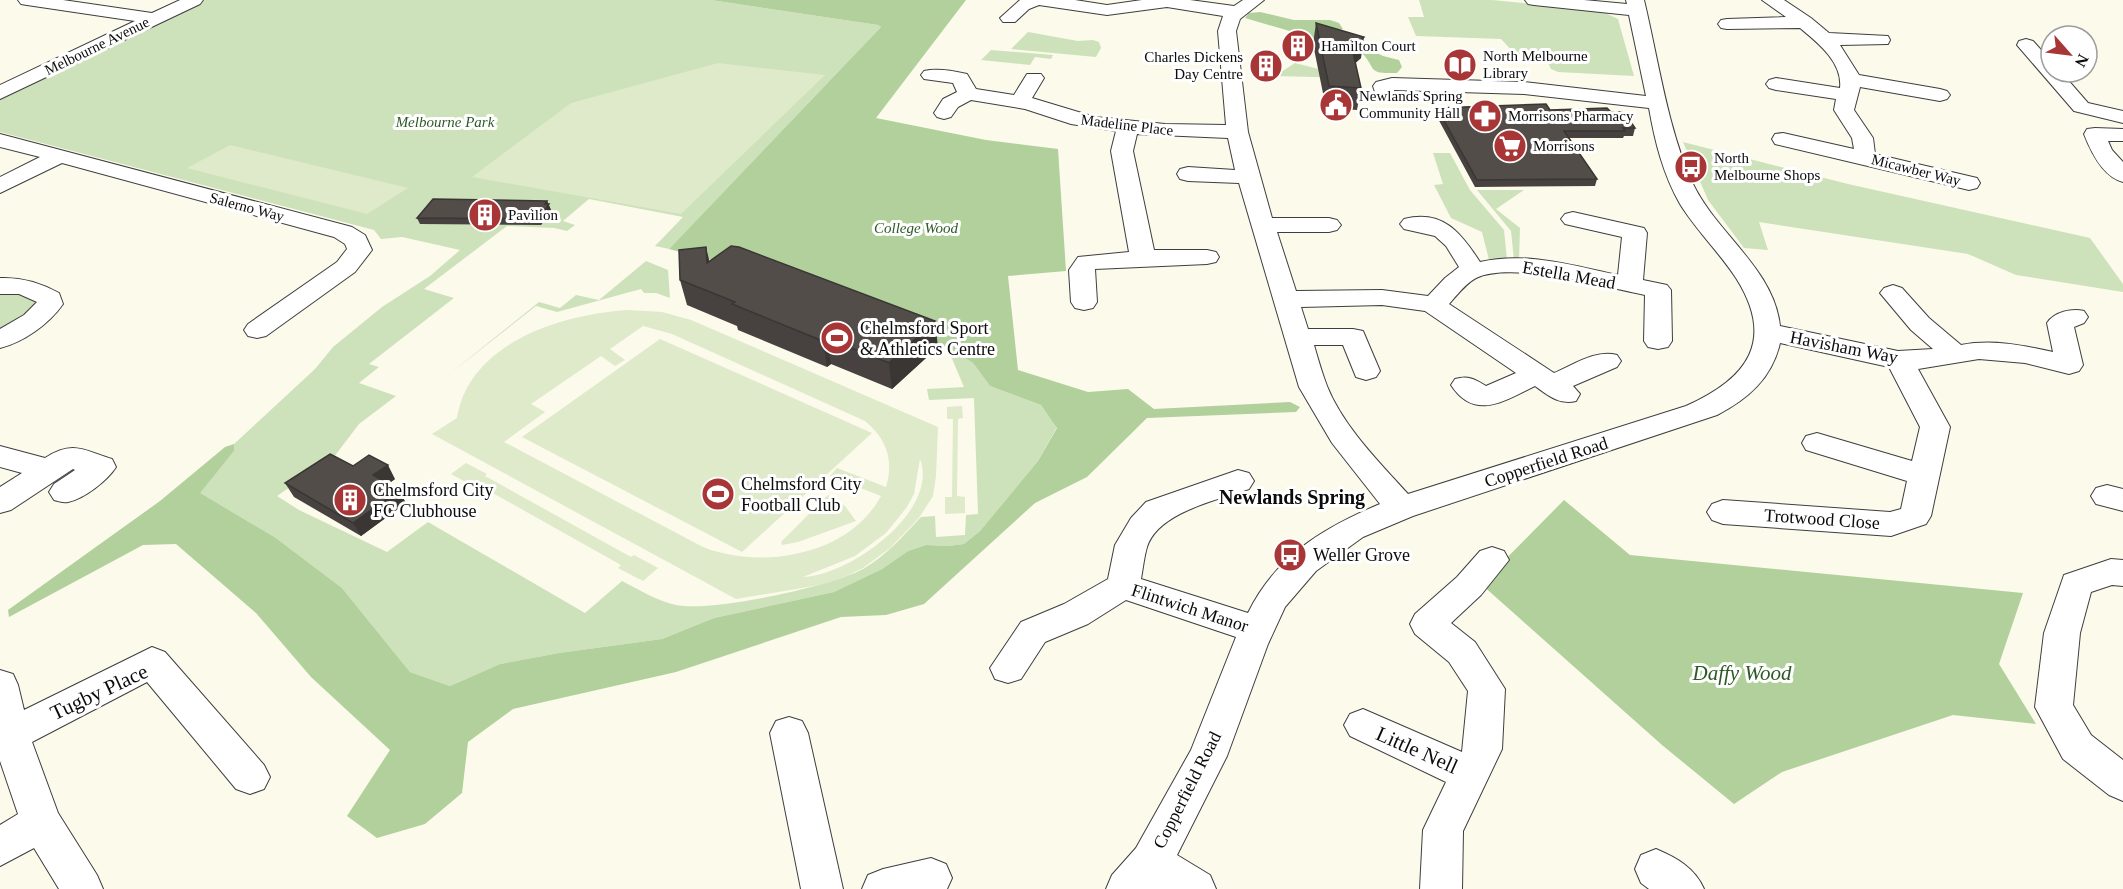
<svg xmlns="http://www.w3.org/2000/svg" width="2123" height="889" viewBox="0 0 2123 889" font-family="'Times New Roman',serif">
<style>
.green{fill:#cde2ba}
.forest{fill:#b1d09b}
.pitch{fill:#deeaca;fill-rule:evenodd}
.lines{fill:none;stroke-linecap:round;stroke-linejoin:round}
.minor-casing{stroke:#3e3e3e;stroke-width:2}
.minor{fill:#fff;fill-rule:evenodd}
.wall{fill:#47423f}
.shaded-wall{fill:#393633}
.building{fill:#524d49;stroke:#393633;stroke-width:1.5}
.labels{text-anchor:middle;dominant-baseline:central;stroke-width:6;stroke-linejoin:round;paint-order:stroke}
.far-street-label{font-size:15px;fill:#0b0b0b;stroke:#fff}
.far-poi-label{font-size:15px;fill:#0b0b0b;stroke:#fff;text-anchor:start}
.far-park-label{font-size:15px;font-style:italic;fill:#2d5925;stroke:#fff}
.street-label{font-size:18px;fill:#0b0b0b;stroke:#fff}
.poi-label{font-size:18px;fill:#0b0b0b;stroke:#fff;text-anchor:start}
.neighbourhood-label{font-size:20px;font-weight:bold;fill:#0b0b0b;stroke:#fff}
.near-park-label{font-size:21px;font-style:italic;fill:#2d5925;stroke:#fff}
.near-street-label{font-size:21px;fill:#0b0b0b;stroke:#fff}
</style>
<rect width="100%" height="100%" fill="#fcfaeb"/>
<path class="green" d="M205 0H711L878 25 881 27 669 249 655 246 683 217 589 199 563 221 575 225 567 231 554 228 507 226 424 289 454 298 369 364 379 367 359 383 396 396 359 424 334 457 277 496 299 510 387 552 428 522 585 613 622 581C640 590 657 601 676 605 712 612 830 587 863 569 886 556 903 536 921 517L935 516 936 537 965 535 966 515 978 514 974 398 929 400 927 389 964 387 947 347 973 363 990 386 1041 405 1057 427 1038 461 980 531 964 544 948 546 926 545 908 551 882 569 834 592 714 618 662 639 559 653 500 664 450 686 410 672 342 588 276 538 199 493 234 451V444L315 369 333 347 382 307 430 276 460 250 402 237 381 239 374 230 0 132V98Z
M1419 0H1492L1599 10 1618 19 1634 76 1558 72 1551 69 1547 61 1540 59 1538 55 1515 54 1501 39 1416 36 1408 17H1424Z
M1028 32 1078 41 1093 40 1099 42 1101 48 1096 57 1011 49Z
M991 50 1053 55 1051 59 1035 57 1030 65 981 60Z
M1295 63 1354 78 1275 76Z
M1683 142 1848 184 2090 238 2123 284V292L2016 275 1968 254 1759 222 1768 250 1744 248 1708 200Z
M1433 153H1450L1470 190 1504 230 1507 260H1489L1482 232 1451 218 1434 185 1443 184Z
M1477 190H1524L1496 209 1520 228 1519 260H1514L1511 231Z
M646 261 668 270 670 298 656 293H644L641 289 557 312 536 306 447 376 539 302 560 308 576 295 599 300Z
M0 290H10L41 302 0 336Z"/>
<path class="forest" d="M711 0H966L876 118 986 140 1058 149 1066 271 1008 276 1018 370 1088 392 1128 389 1154 409 1290 402 1300 407 1296 412 1147 418 1087 477 1035 503 924 604 886 615 841 617 676 672 513 709 468 742 462 793 425 824 377 838 347 816 390 750 311 677 256 613 176 544 143 545 9 617 8 610 160 501 225 447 234 444V451L200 493 276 538 342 588 410 672 450 686 500 664 559 653 662 639 714 618 834 592 882 569 908 551 926 545 948 546 964 544 980 531 1038 461 1057 428 1041 405 990 386 973 363 947 347 743 268 669 249 881 27 878 25Z
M1260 12 1294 20H1330L1339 23 1343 29 1334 32 1383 56 1399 60 1402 67 1397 73C1365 74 1378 69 1361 52L1245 18 1249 13Z
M1564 500 1630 555 2023 593 1999 664 2036 724 1953 715 1782 772 1734 804 1662 745 1481 584Z"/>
<path class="pitch" d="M718 63 825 75 681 214 472 177 571 103Z
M230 145 408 188 367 214 187 168Z
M628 310 662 312 691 320 938 427 936 476 933 496 919 518 890 548 863 568 842 578 820 585 736 599 432 434 457 418C469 342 563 314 628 310ZM643 326 672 334 865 421C887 439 894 460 886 487L837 468 830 476 881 496C849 556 761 570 703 547L504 442 545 412 531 404 601 356 615 366 625 360 610 349ZM920 459C940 511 849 576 803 577L855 556 886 533 907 507 914 494Z
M660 339 872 433 742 552 522 437Z
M962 406 963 418 958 419 957 496 965 497V513L945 514V497H952L953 419H947V407Z
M466 463 487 474 485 476 631 557 634 555 658 568 643 581 618 568 621 565 475 483 471 485 451 474Z
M828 495 845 506 856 521 798 542 782 545 781 542Z"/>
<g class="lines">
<defs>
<path id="minor" d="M18 0H63L152 13 180 0H203L200 4 0 99V85L135 21 27 5 21 4Z
M1020 0H1075L1107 5 1142 0H1190L1234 6 1243 0H1264L1240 19 1236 31 1248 132 1272 218H1329L1337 220 1341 225 1337 230 1329 232H1277L1296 291 1382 290 1428 296 1445 278 1459 267 1446 246 1435 236 1404 229 1400 224 1404 219C1443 209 1461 233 1480 262 1526 251 1574 266 1618 275L1622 237 1565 224 1561 219 1565 214 1573 212 1644 228 1647 233 1643 280 1667 285 1671 290 1672 341 1668 347 1658 349 1648 347 1644 341 1645 295C1604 287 1513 261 1476 278 1466 283 1457 295 1449 304L1554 373C1573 365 1596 349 1617 355L1621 361 1617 367 1573 386 1580 394 1576 401C1559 405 1549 396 1535 386 1505 400 1475 422 1451 385L1455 379C1468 375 1475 379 1486 386L1516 373 1425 311 1382 305 1301 307 1308 329H1353L1363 331 1380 371 1376 377 1366 380 1356 377 1343 345H1314C1318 359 1322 373 1327 386 1343 426 1379 462 1408 494L1686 406C1747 379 1776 341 1736 278 1719 252 1696 230 1680 204 1663 174 1655 142 1649 108L1524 94 1394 90 1395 97 1392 101H1378L1373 86 1376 82 1392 78 1524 82 1646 96 1629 15 1534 5 1528 4 1525 0H1584L1627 4 1626 0H1644C1658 58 1668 131 1693 184 1717 234 1774 269 1780 326L1898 351 1933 349 1911 330 1880 293 1884 288 1893 285 1902 288 1929 318 1961 345C1992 339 2022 345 2053 352L2047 323C2054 312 2072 308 2084 311L2088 317 2084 323 2074 327 2083 365 2079 371 2069 374 2025 363 1979 359 1918 369 1950 427 1931 516 1926 524 1891 536 1723 524 1712 520 1707 512 1712 504 1723 500 1890 512 1901 509 1907 481 1806 450 1802 443 1806 436 1817 433 1912 461 1920 427 1889 367 1780 343C1772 378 1748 399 1717 415L1413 516 1363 537 1316 571 1285 607 1268 644 1227 756 1177 855 1210 875 1216 889H1106L1112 875 1136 848 1191 750 1236 637 1126 600 1088 624 1045 642 1021 679 1008 683 995 679 990 668 1021 622 1064 604 1108 579 1115 545 1131 518 1146 502 1238 470 1249 473 1254 481 1249 489C1218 500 1158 512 1147 547 1144 557 1143 568 1141 579L1248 613C1276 556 1323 528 1380 504L1332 443 1299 387 1239 183 1188 181 1180 179 1177 174 1180 169 1188 167 1235 170 1228 138 1137 134 1133 151 1154 250H1207L1216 252 1219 257 1216 262 1207 264 1095 269 1097 302 1093 308 1084 310 1075 308 1071 302 1069 270 1078 257 1129 252 1111 151 1116 131 1071 124 1025 109 971 100 958 107 951 117 944 119 937 117 934 113 943 99 957 92 953 83 924 79 921 75 924 71C937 68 954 71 967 74L976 89 1014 95 1027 74H1041L1044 78 1032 98 1095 117 1165 124 1226 125 1218 31 1223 16 1167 7 1107 15 1039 5 1029 9 1015 22H1003L1000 18Z
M1762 0H1784L1811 18 1829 33 1888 36 1890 40 1888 44 1840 45 1859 75 1940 89 1947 91 1950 95 1947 99 1940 101 1860 87 1854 110 1873 138 1875 154 1977 178 1980 183 1977 188 1969 190 1775 144 1772 139 1775 134 1783 133 1854 149 1852 138 1834 110 1836 99 1776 90 1769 88 1766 84 1769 80 1776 78 1840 88C1843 62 1817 42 1800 28L1727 29 1721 28 1718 24 1721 20 1727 19 1786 17Z
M2026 39 2033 41 2051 61V72H2061L2088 103 2123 111V123L2074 111 2017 45 2019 41Z
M2095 128 2123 129V141H2108L2112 150 2123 162V182C2103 177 2091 152 2084 134L2087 129Z
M0 134 352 227 365 235 372 250 355 272 266 336 257 338 248 336 244 330 248 324 337 262 347 249 345 244 334 237 62 163 0 193V177L40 157 0 147Z
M0 278C21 277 41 283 59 293L63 304C49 324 24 342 0 348V329L24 315 37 302 19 294H0Z
M0 446 45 458C73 440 83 450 112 459L116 467C108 480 84 499 68 502 63 503 59 501 54 500L49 492 54 484 75 470 73 469 11 510 0 513V487L22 473 0 467Z
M2107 485 2123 489V511L2096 504 2091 496 2096 488Z
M1492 547 1504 551 1509 560 1481 595 1451 623 1475 642 1505 689 1502 749 1463 831 1462 889H1420L1423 830 1446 782 1350 736 1344 725 1350 714 1363 709 1462 752 1468 691 1449 662 1415 634 1410 624 1415 614 1457 577 1480 551Z
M2111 559 2123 560V586L2112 585 2091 592 2080 633 2073 705 2091 735 2123 760V801L2109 795 2063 759 2035 707 2044 633 2064 575Z
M152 647 165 652 264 765 270 777 264 789 250 794 236 789 147 682 32 742 58 813 97 875 103 889H59L34 848 0 866V825L18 814 0 761V670L13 674 18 685 24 710Z
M789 717 802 721 808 733 843 889H801L770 733 776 721Z
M1656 849C1677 858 1695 868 1704 889H1649L1641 883 1635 869 1641 855Z
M931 858 946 864 952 878 947 889H862L868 875 883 869Z"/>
</defs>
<use href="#minor" class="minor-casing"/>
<use href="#minor" class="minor"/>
</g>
<path class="wall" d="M1316 23 1361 58 1355 63 1361 88 1357 110 1326 108 1313 44Z
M1437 108 1611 112 1635 128 1633 136H1624L1623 138H1569L1597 179 1595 186 1475 187 1436 115Z
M547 201 551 210 541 225 420 224 417 218Z
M710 261 938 347 892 389 831 364 827 367 738 330 737 326 687 305 680 280Z
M353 466 395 479 388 484 406 503 361 536 294 497 285 483Z"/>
<path class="shaded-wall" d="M1364 37 1361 58 1348 70 1352 48Z
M547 201 551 210 541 225 539 219Z
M706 247 712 272 707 263Z
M935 321 938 347 892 389 889 363Z
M826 338 831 364 827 367 823 341Z
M388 465 395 479 381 489 373 475Z
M399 490 406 503 361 536 353 523Z"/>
<path class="building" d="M1316 23 1364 37 1352 48 1361 88 1329 86Z
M1546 104 1550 110 1607 108 1611 112H1624L1635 128H1623L1625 131H1564L1597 179 1477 180 1437 108Z
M433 199 547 201 545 204H549L539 219 417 218Z
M731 246 739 247 935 321 889 363 826 338 823 341 732 304 735 302 680 280 679 250 706 247 707 263Z
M330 454 353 466 369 455 388 465 373 475 399 490 353 523 285 483Z"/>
<defs>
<symbol id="building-disc" viewBox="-11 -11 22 22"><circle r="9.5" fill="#a83637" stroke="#fff"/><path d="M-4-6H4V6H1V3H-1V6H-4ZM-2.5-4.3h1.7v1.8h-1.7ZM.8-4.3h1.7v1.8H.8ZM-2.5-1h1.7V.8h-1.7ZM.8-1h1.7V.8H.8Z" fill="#fff"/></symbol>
<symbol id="library-disc" viewBox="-11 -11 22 22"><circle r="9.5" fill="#a83637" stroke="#fff"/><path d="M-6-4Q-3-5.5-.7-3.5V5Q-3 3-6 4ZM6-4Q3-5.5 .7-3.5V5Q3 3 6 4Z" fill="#fff"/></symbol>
<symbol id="civic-disc" viewBox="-11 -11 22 22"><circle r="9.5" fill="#a83637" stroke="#fff"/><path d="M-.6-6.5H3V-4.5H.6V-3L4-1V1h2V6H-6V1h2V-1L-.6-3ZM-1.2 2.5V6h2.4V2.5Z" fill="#fff"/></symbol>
<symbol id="pharmacy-disc" viewBox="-11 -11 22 22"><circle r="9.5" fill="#a83637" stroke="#fff"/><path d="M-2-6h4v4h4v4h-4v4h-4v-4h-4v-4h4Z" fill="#fff"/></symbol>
<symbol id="supermarket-disc" viewBox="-11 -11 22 22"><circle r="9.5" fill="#a83637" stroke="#fff"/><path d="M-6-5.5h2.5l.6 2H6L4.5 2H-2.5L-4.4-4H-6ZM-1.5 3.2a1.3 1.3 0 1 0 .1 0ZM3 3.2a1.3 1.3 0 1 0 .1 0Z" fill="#fff"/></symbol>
<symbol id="bus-disc" viewBox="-11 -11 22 22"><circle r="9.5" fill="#a83637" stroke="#fff"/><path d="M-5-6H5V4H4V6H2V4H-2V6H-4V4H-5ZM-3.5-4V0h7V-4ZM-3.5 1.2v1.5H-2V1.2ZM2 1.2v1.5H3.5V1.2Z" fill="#fff"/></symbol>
<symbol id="stadium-disc" viewBox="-11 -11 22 22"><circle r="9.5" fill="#a83637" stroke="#fff"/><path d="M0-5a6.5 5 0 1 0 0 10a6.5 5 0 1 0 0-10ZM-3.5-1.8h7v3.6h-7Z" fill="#fff"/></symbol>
</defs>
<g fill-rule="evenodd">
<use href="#building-disc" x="1279" y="27" width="38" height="38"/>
<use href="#library-disc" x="1441" y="46" width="38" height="38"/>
<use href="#building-disc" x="1247" y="47" width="38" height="38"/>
<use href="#civic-disc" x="1317" y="86" width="38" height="38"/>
<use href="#pharmacy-disc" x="1466" y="97" width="38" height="38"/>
<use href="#supermarket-disc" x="1491" y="127" width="38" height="38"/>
<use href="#bus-disc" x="1672" y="148" width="38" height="38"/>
<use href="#building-disc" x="466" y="196" width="38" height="38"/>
<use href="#stadium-disc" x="818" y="319" width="38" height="38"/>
<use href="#stadium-disc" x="699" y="475" width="38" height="38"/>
<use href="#building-disc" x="331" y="481" width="38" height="38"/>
<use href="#bus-disc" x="1271" y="536" width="38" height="38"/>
</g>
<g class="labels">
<g class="far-street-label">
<text transform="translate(97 46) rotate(-26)">Melbourne Avenue</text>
<text transform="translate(1127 125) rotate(7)">Madeline Place</text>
<text transform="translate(1916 170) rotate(14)">Micawber Way</text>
<text transform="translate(247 207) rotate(15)">Salerno Way</text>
</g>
<g class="far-poi-label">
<text x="1321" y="46">Hamilton Court</text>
<text x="1483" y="56">North Melbourne<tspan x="1483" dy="17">Library</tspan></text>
<text x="1243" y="57" text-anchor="end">Charles Dickens<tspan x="1243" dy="17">Day Centre</tspan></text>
<text x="1359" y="96">Newlands Spring<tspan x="1359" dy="17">Community Hall</tspan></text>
<text x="1508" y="116">Morrisons Pharmacy</text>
<text x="1533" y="146">Morrisons</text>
<text x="1714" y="158">North<tspan x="1714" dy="17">Melbourne Shops</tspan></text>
<text x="508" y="215">Pavilion</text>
</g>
<g class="far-park-label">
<text x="445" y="122">Melbourne Park</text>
<text x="916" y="228">College Wood</text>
</g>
<g class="street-label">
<text transform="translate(1569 275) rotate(10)">Estella Mead</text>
<text transform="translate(1844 347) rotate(11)">Havisham Way</text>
<text transform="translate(1546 462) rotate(-18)">Copperfield Road</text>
<text transform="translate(1822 519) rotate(4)">Trotwood Close</text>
<text transform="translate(1190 608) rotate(18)">Flintwich Manor</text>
<text transform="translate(1187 790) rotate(-63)">Copperfield Road</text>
</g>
<g class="poi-label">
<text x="860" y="328">Chelmsford Sport<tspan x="860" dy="21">&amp; Athletics Centre</tspan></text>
<text x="741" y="484">Chelmsford City<tspan x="741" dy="21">Football Club</tspan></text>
<text x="373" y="490">Chelmsford City<tspan x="373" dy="21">FC Clubhouse</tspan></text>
<text x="1313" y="555">Weller Grove</text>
</g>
<g class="neighbourhood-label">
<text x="1292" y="497">Newlands Spring</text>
</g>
<g class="near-park-label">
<text x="1742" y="673">Daffy Wood</text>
</g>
<g class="near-street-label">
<text transform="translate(99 692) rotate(-25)">Tugby Place</text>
<text transform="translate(1417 750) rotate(24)">Little Nell</text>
</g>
</g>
<g transform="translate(2069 54) rotate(118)"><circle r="28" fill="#ffffff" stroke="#9d9d9d" stroke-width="1.5"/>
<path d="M0-4.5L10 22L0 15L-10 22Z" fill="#a83637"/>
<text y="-9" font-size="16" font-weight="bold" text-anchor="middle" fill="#0b0b0b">N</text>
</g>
</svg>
